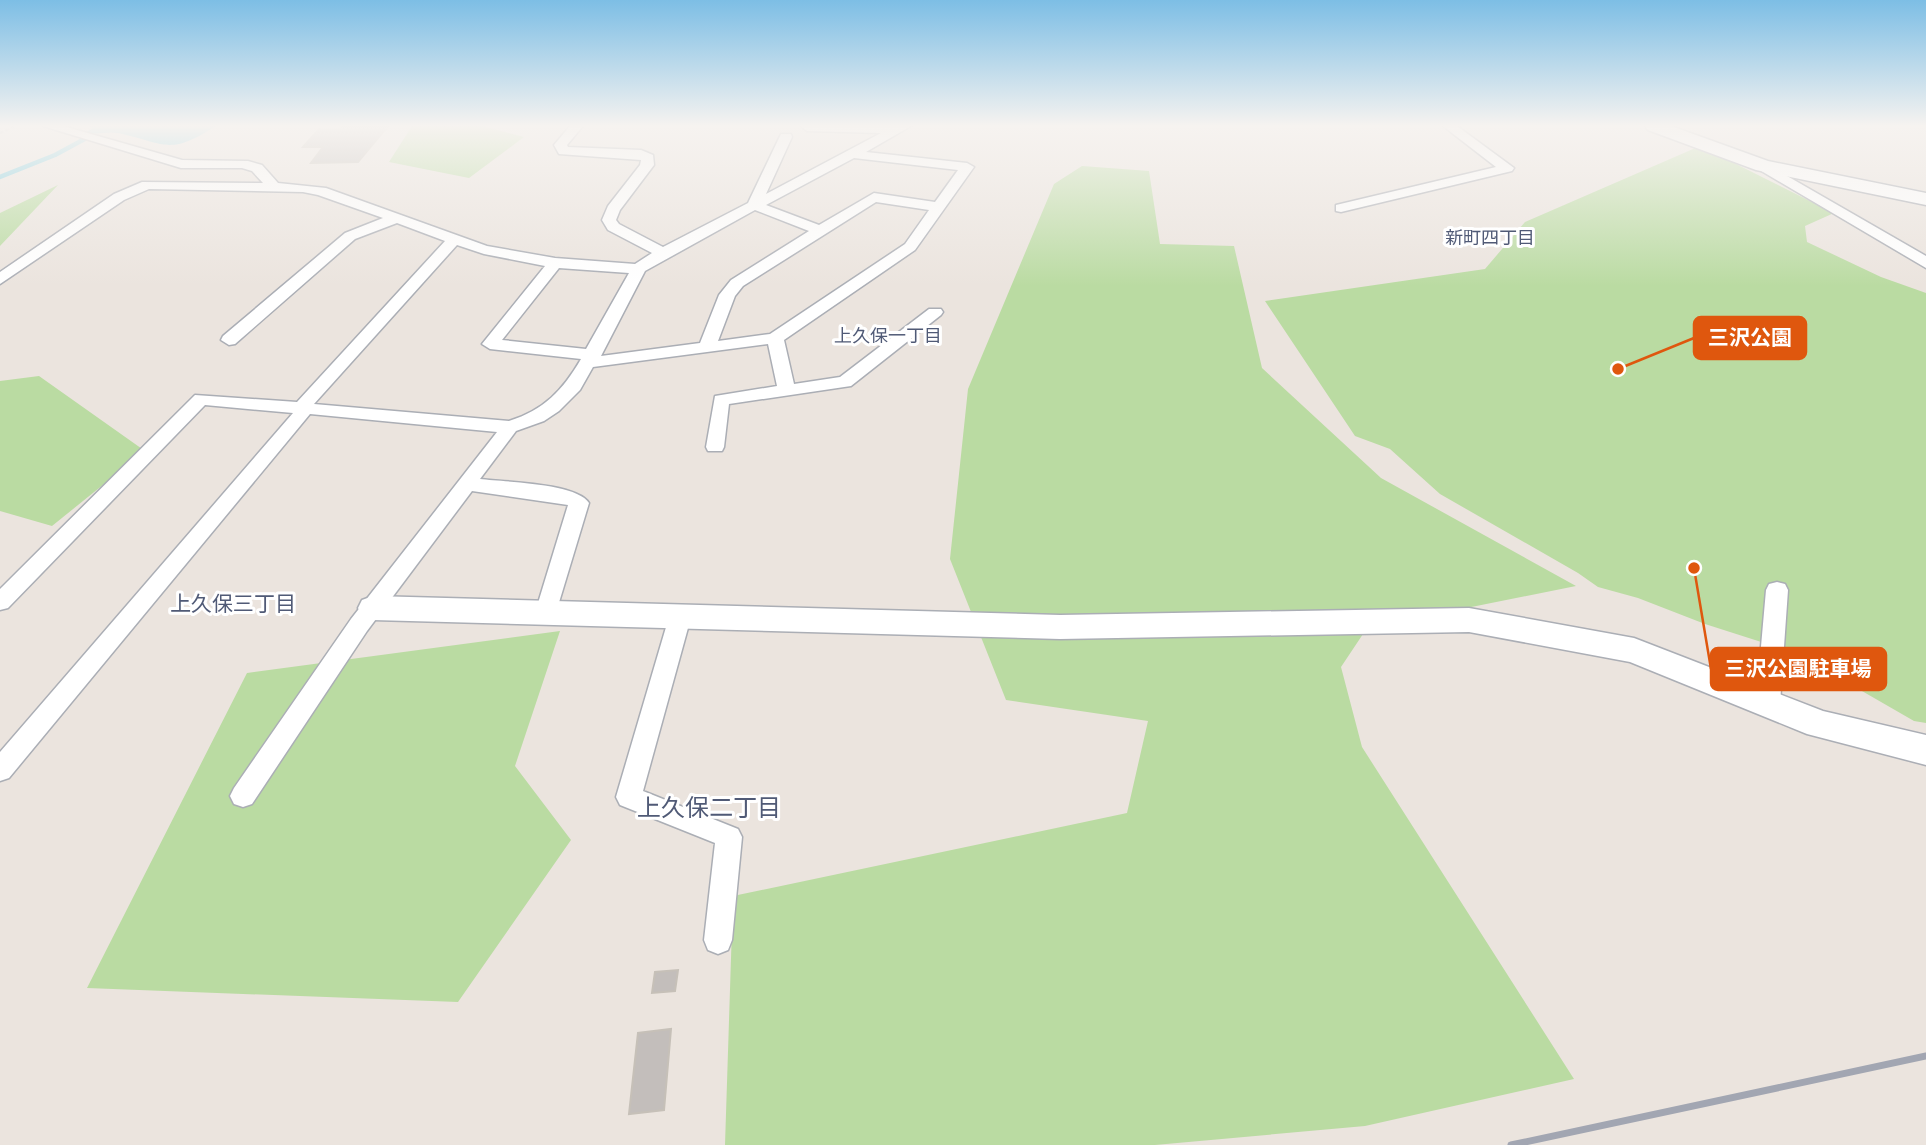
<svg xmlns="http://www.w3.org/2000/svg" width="1926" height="1145" viewBox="0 0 1926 1145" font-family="Overpass,'Noto Sans JP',sans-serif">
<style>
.green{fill:#badba2}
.water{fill:#7ecee0}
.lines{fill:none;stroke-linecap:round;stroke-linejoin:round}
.stream{stroke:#7ecee0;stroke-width:4.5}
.building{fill:#c3bebb;stroke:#c6c0b8;stroke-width:2}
.street-casing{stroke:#abaeb5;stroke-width:3}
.secondary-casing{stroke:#abaeb5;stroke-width:3}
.path{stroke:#c4c4c4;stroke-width:2.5;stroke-dasharray:3.5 2.5;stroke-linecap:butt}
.street{fill:#fff;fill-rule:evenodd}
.secondary{fill:#fff;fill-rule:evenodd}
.rail{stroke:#a2a6b2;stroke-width:7}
.labels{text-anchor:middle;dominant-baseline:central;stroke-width:6;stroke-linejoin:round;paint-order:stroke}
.far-neighbourhood-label{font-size:18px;fill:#505a76;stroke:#fff}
.neighbourhood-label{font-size:21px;fill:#505a76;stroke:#fff}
.near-neighbourhood-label{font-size:24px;fill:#505a76;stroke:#fff}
.leader{fill:none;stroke:#df570e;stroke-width:2.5}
.callout-dot{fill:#df570e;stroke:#fff;stroke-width:2.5}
.callout{fill:#df570e;stroke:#df570e;stroke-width:2.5}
.callout-label{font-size:21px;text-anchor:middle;font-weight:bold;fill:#fff}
</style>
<rect width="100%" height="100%" fill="#ebe4de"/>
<path class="green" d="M412 126H482L524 137 469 178 389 162Z
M1700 146 1834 213 1805 226 1807 242 1881 277 1926 293V723L1914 721 1796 653 1705 624 1638 598 1598 587 1578 573 1440 494 1390 449 1355 436 1265 301 1485 269 1525 222Z
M1082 166 1149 171 1160 244 1234 246 1262 368 1381 478 1576 586 1367 628 1341 667 1362 747 1574 1079 1365 1126 1155 1145H725L733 896 1127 813 1148 721 1006 700 950 559 968 389 1054 184Z
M58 185 0 246V213Z
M39 376 145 451 52 526 0 511V381Z
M560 631 515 766 571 840 458 1002 87 988 247 673Z"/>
<path class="water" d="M89 126H216C168 156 168 144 118 133 107 131 97 135 85 133L93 128Z"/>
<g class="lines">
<path class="stream" d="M0 177 55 155 92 135"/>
</g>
<path class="building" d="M343 126H388L358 162 311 163 323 147H303L319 129 339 130Z
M678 970 675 991 652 993 655 972Z
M671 1029 664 1110 629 1114 638 1033Z"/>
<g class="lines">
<defs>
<path id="street" d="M43 126H63L182 160 248 161 262 165 278 183 326 188 487 246 555 258 635 264 652 253 608 230 602 220 608 206 640 165 641 160 559 154 554 145 570 126H583L567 145 568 147 641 150 653 155 654 165 620 210 616 220 619 224 663 247 748 203 781 134H791L792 137 766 194 881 133 807 131 801 126H911L866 152 967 163 974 167 915 250 784 340 794 384 840 377 929 309H941L943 312 941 315 851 386 729 404 724 447 722 451H708L706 447 715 396 777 386 768 344 593 367 580 390 559 411 544 421 516 431 480 479C504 482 577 483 589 503L554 619 546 621 538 619 535 613 568 505 472 491 367 631 252 804 243 807 234 804 230 796 234 788 351 619 497 432 310 414 9 778 0 781V752L293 413 205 405 8 608 0 610V589L195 395 297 402 445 241 397 223 355 239 235 344 229 345 221 340 223 336 345 233 383 218 318 195 303 192 149 189 124 200 0 284V272L114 194 142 182 263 183 252 171 242 168H181ZM854 158 958 170 935 202 874 193 819 225 766 205ZM876 202 929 210 905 244 770 334 718 341 735 296 743 286ZM755 210 809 231 731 280 719 295 700 343 601 356 645 271ZM457 245 484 254 545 266 482 344 490 349 581 359C563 390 544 410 509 421L314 404ZM559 268 629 273 586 349 502 340Z
M1443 126H1457L1514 168 1512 171 1341 212 1336 211V205L1496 167Z
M1763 162 1926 256V268L1758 169 1756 166Z
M1777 582 1785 584 1788 590 1780 703 1776 710 1768 713 1760 710 1756 703 1766 590 1769 584Z
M680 609 688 611 691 617 643 791 738 829 742 837 732 940 728 950 718 954 708 950 704 940 715 843 620 805 616 797 669 617 672 611Z"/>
<path id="secondary" d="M1645 126H1671L1768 161 1926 193V205L1756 170 1648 130Z
M373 596 1060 615 1469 608 1634 638 1823 711 1926 735V765L1807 734 1630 662 1469 632 1060 639 373 620 362 616 358 608 362 600Z"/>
</defs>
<use href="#street" class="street-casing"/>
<use href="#secondary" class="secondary-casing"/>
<path class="path" d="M0 133 16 126"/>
<use href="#street" class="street"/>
<use href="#secondary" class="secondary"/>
<path class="rail" d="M1511 1145 1926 1056"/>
</g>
<linearGradient id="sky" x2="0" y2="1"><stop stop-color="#7dbee5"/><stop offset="0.44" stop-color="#f6f3f0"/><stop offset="1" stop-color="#f6f3f0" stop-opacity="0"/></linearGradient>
<rect width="1926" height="286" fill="url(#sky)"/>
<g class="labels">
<g class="far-neighbourhood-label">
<text x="1490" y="239">新町四丁目</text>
<text x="888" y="337">上久保一丁目</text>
</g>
<g class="neighbourhood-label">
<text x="233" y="605">上久保三丁目</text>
</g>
<g class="near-neighbourhood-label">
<text x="709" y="810">上久保二丁目</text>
</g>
</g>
<path class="leader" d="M1618 369L1694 338M1694 568L1711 669"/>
<g class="callout-dot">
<circle cx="1618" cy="369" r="7"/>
<circle cx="1694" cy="568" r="7"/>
</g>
<g class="callout">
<rect x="1694" y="317" width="112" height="42" rx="7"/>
<rect x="1711" y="648" width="175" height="42" rx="7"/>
</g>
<g class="callout-label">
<text x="1750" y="345">三沢公園</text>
<text x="1798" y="676">三沢公園駐車場</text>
</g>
</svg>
